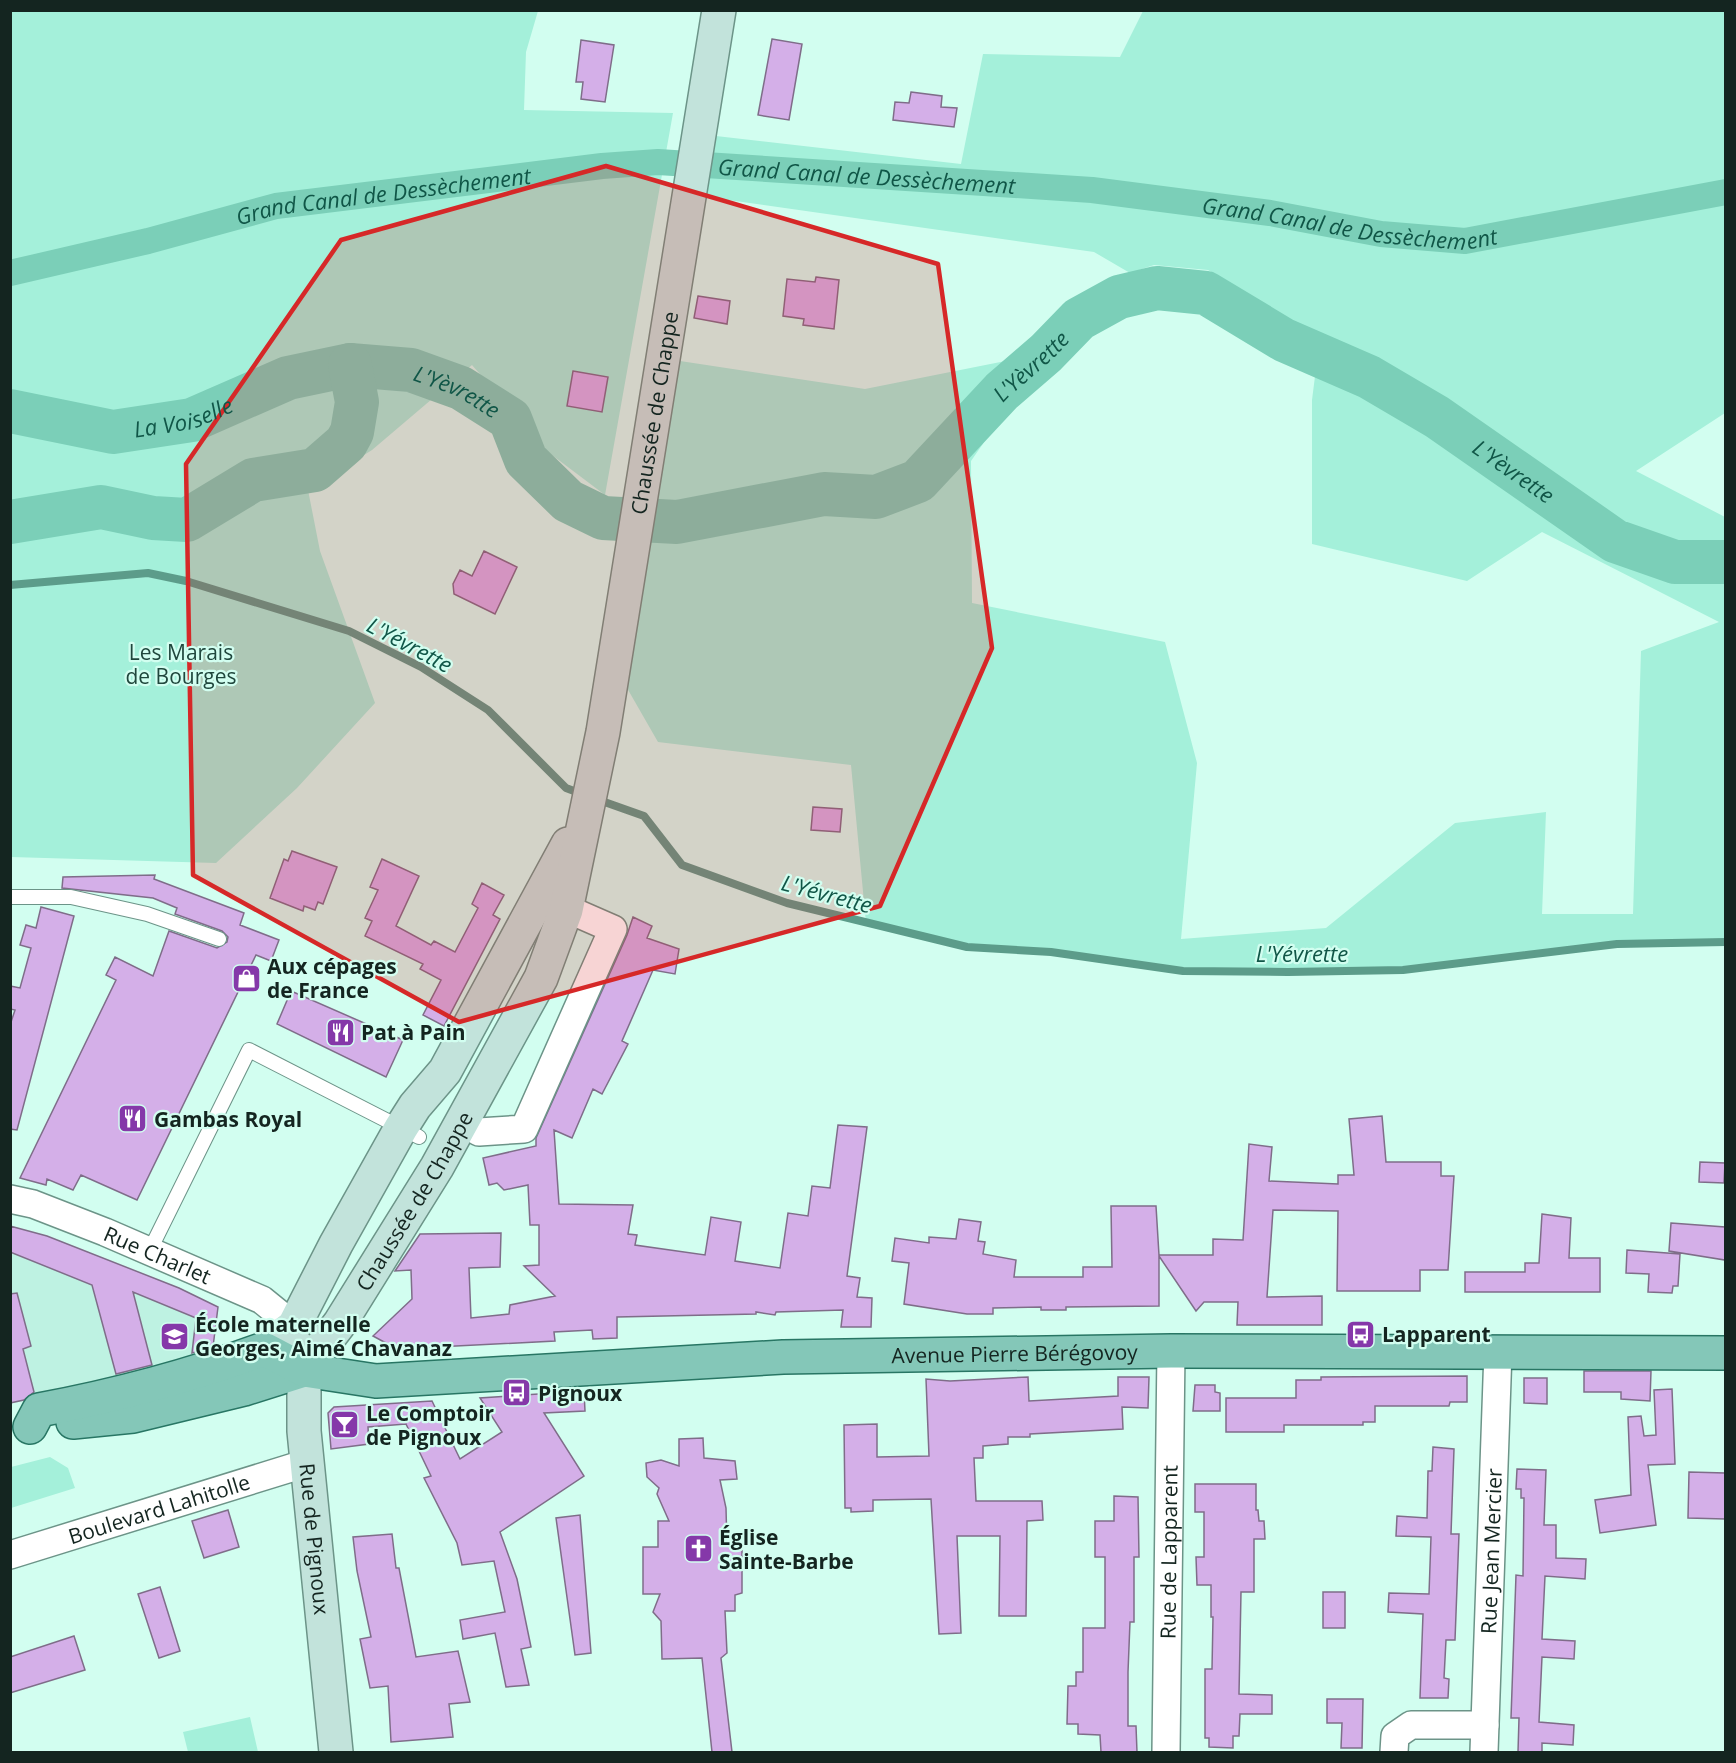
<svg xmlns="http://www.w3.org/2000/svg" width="1736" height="1763" viewBox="0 0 1736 1763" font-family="'Open Sans',sans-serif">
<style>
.built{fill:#bef2e2}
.green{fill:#a4f0da}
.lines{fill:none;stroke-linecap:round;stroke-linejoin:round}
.stream{stroke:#5c9c8a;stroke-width:8}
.canal{stroke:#7bcfb8;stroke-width:26}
.river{stroke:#7bcfb8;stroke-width:44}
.building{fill:#d4afe8;stroke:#7f6d89;stroke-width:1.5}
.lane-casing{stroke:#6c9488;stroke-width:16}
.street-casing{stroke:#6c9488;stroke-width:30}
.secondary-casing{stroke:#6c9488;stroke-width:36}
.primary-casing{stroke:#287664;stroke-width:36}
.lane{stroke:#fff;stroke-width:14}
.street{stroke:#fff;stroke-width:27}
.secondary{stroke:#c2e3db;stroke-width:33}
.primary{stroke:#84c7b8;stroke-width:33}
.marked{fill:#d62828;fill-opacity:0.2;stroke:#d62828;stroke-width:4.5;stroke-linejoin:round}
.labels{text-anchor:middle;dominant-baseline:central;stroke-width:4.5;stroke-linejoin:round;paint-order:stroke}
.street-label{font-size:21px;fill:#142520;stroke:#d2fef0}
.park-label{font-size:21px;fill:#20473d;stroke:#d2fef0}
.poi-label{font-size:21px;font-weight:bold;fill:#142520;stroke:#d2fef0;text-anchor:start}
.water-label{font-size:22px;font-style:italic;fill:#105647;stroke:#d2fef0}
</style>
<rect width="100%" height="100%" fill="#d2fef0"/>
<path class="built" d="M11 1226 47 1236 179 1288 218 1307 212 1351 11 1403Z"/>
<path class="green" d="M10 11H538L526 52 524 110 673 113 605 495 548 452 472 365 372 450 308 490 320 551 375 703 297 788 216 863 11 857Z
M1143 11H1725V413L1636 471 1725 517V942L1617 944 1403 970 1183 971 1051 952 967 947 866 923 851 765 658 742 627 688 680 361 865 389 1046 353 971 461 972 603 1165 642 1197 763 1181 939 1326 928 1455 823 1546 812 1542 914H1633L1641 651 1719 622 1542 532 1467 581 1312 544V400L1320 337 1208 270 1154 265 1130 273 1094 252 707 197 716 136 961 164 983 54 1120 57Z
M50 1457 68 1468 75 1488 11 1508V1467Z
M250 1717 258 1752H188L183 1732Z"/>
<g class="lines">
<path class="stream" d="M10 585 148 573 186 581 349 631 421 667 488 710 566 788 582 794
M596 799 644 816 682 865 787 903 967 947 1051 952 1183 971 1288 972 1403 970 1617 944 1726 942"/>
<path class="canal" id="s1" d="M10 273 148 241 276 206 602 166 658 162 1092 190 1270 213 1381 234 1465 241 1726 192"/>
<g class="river">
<path id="s2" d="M10 411 113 432 192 420 288 378 350 365 411 370 461 388 510 419 526 460 568 501 603 518 677 522 824 494 876 497 918 481 1002 391 1046 353 1079 319 1119 297 1157 288 1206 293 1284 340 1369 377 1437 417 1615 541 1675 562H1726"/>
<path d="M10 522 101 507 153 518 187 520 253 480 315 470 346 443 352 432 357 402 350 365"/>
</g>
</g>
<path class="building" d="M772 39 802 44 789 120 758 115Z
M581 40 614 45 605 102 581 99 583 82H576Z
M911 92 942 96 941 107 957 108 954 127 893 120 895 102 909 103Z
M816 277 839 280 834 329 803 325 804 319 783 316 787 279 815 282Z
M698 296 730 301 727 324 694 318Z
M573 371 608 377 602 412 567 406Z
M484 551 517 567 495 614 454 594 453 584 460 570 472 576Z
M813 807 842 809 840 832 811 830Z
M292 851 337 867 323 904 318 902 315 910 304 906 303 911 270 898 284 859 288 861Z
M382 859 419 876 396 926 431 945 434 941 455 952 478 908 472 904 482 883 504 895 493 915 500 919 444 1026 423 1015 441 980 420 969 423 964 365 936 372 921 365 918 378 890 370 887Z
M155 875 154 879 244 913 240 925 279 940 271 961 256 955 137 1200 81 1175 73 1190 47 1179 46 1185 20 1178 116 980 106 975 115 957 153 976 169 931 217 948 227 942 228 937 222 931 175 914 177 908 153 898 62 888 63 877Z
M41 907 74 916 17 1130 10 1129V1025L15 1010 10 1009V986L20 988 31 948 20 945 26 925 36 928Z
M633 917 652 926 647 938 679 949 675 974 653 970 622 1041 628 1044 602 1094 593 1089 572 1138 554 1130 559 1204 633 1205 628 1234 637 1235 635 1245 705 1255 711 1217 741 1222 735 1261 780 1268 788 1213 808 1216 812 1186 830 1188 838 1125 867 1127 847 1276 860 1278 857 1297 872 1298 871 1327H841L843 1310 776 1312 775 1315 756 1312V1314L617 1317V1338L593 1339 592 1330 554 1332 555 1341 397 1349 373 1336 412 1299 411 1270 395 1271 420 1234 501 1233 500 1267 469 1268 471 1318 509 1314 510 1305 555 1296 524 1266 539 1265V1225H530L528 1185 504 1190 497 1183 489 1185 483 1158 536 1146V1138L627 935Z
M291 991 403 1040 386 1077 277 1024Z
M1382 1116 1386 1162H1441V1176H1454L1448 1270H1420V1291H1337L1338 1211 1273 1210 1267 1297 1322 1296V1325H1237L1238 1302H1204L1196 1311 1159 1256V1306L1066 1307V1310H1041V1307L993 1308V1314H967L904 1304 909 1263 892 1261 895 1238 929 1243V1237L956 1239 959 1219 981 1222 978 1241 985 1242 983 1254 1016 1260 1014 1277H1083V1267H1112L1111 1206H1156L1159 1255H1213V1239L1243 1240 1249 1144 1272 1147 1269 1181 1338 1184V1175H1354L1349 1119Z
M1700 1162 1725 1163 1724 1183 1699 1182Z
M1542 1214 1571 1218 1569 1258H1600V1292H1465V1272H1525V1263H1539Z
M1671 1223 1725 1227V1260L1669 1251Z
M10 1226 47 1236 179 1288 218 1307 213 1347 192 1353 196 1318 133 1292 152 1365 116 1374 92 1285 10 1252Z
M1627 1250 1680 1254 1678 1286H1673L1672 1293 1648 1292 1649 1274 1626 1273Z
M17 1293 31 1346 23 1349 34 1392 24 1400 10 1403V1294Z
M1584 1371H1651L1650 1401 1621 1399V1392H1584Z
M1467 1376V1402H1450L1449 1406H1375V1422H1363V1425H1284V1432H1226V1398H1296V1380H1321V1377Z
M1028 1377 1029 1401 1118 1396V1377H1149L1148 1408 1122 1407 1123 1429 1030 1434V1437H1008V1444L983 1446V1458H974L976 1501H1042L1043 1520 1027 1521 1026 1616H999L1000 1536H957L961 1633 939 1634 931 1499 873 1500V1511L851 1512V1508H845L844 1425 877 1424V1457L929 1456 926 1379 950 1381Z
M1524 1378H1547V1404L1524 1403Z
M1195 1385H1215V1392L1220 1393V1411H1193Z
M1672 1389 1675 1464 1648 1465 1656 1525 1600 1533 1595 1500 1631 1495 1628 1417 1641 1416 1644 1436 1656 1435 1654 1390Z
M584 1391 585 1411 544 1413 584 1476 500 1532 517 1579 531 1647 521 1649 529 1685 506 1687 495 1633 463 1639 460 1620 505 1612 494 1561 462 1565 457 1543 424 1478 431 1476 406 1424 368 1427 369 1444 331 1449 328 1413 334 1407 432 1401 460 1459 502 1432 480 1398Z
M703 1438 704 1458 735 1461 737 1479 720 1480 726 1508 727 1546H742V1593L735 1595V1611H725L727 1653 721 1658 732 1752H712L702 1658 662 1659 661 1621 653 1612 660 1594H643V1547H658V1521H669L657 1494 659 1488 647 1477 646 1463 661 1460 679 1466V1439Z
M1433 1447 1454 1449 1451 1534H1459L1455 1640H1446L1444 1678 1449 1679 1448 1698H1420L1423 1614 1388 1612 1389 1593 1429 1594 1431 1537 1396 1536 1397 1516 1427 1518 1428 1471H1432Z
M1517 1469 1546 1470 1544 1525H1556V1558L1586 1559 1585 1579 1545 1576 1542 1639 1575 1641 1574 1659 1542 1657 1539 1722 1574 1725 1573 1745 1542 1743V1752H1518L1519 1718H1511L1516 1575 1523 1576 1524 1498H1521V1489H1516Z
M1689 1472 1725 1473V1519L1688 1518Z
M1195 1484H1256V1510H1258L1259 1521H1264L1265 1539H1254V1592H1241L1239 1694 1272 1695V1714H1240L1239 1736H1233V1748L1209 1747V1738H1205V1669H1212L1213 1617H1211V1585H1197L1196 1557H1204V1512H1195Z
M1114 1496 1138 1497 1139 1557H1134V1622H1130L1128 1672V1726H1136L1137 1752H1101L1100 1735 1078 1734V1724H1067L1068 1686H1076V1672H1083V1628H1105V1557H1095V1521H1114Z
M228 1510 239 1547 204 1558 192 1521Z
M580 1515 591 1653 575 1655 556 1518Z
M392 1534 396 1568H399L416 1657 458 1651 470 1702 449 1704 453 1737 391 1742 388 1686 370 1688 360 1639 371 1637 357 1571 353 1537Z
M160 1587 180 1651 159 1658 138 1594Z
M1323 1592H1345V1628H1323Z
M74 1636 85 1670 10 1693V1657Z
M1327 1699H1363L1362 1748H1341L1342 1723H1327Z"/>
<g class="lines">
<defs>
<path id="lane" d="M10 897H71L147 914 219 939
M150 1250 249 1050 419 1137"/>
<g id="street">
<path d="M462 1122 479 1132 524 1129 613 929 549 901"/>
<path id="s3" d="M10 1199 33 1204 105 1232 262 1300 294 1326"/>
<path id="s4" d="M10 1555 307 1463"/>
<path id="s5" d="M1166 1752 1171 1351"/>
<path d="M1394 1752 1395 1736 1411 1725H1485"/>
<path id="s6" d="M1484 1752 1498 1351"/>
</g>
<g id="secondary">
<path id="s7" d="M299 1348 304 1370V1431L336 1752"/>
<path d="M264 1349 294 1326 336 1244 401 1128 415 1106 445 1071 568 844"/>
<path id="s8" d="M304 1370 340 1323 437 1167 541 978 566 910 603 732 719 10"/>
</g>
<g id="primary">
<path d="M73 1422 133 1416 244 1389 304 1370"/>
<path id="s9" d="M30 1427 39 1410C115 1396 190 1376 264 1349L304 1370 376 1381 783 1357 1171 1351 1726 1353"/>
</g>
</defs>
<use href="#lane" class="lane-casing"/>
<use href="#street" class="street-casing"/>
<use href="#secondary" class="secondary-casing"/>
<use href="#primary" class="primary-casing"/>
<use href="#lane" class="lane"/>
<use href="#street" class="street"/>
<use href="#secondary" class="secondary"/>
<use href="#primary" class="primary"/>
</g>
<path class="marked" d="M606 166 938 264 992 648 880 906 459 1022 193 875 186 464 341 240Z"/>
<defs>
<symbol id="shop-square" viewBox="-11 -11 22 22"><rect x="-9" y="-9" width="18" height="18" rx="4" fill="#8538a9" stroke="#d2fef0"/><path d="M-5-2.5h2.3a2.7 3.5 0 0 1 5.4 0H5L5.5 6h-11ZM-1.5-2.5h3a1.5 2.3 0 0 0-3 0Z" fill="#fff"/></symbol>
<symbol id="restaurant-square" viewBox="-11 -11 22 22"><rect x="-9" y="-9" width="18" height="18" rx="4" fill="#8538a9" stroke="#d2fef0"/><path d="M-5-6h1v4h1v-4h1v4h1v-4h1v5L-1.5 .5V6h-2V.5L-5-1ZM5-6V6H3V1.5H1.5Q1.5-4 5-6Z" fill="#fff"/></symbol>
<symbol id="bus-square" viewBox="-11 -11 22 22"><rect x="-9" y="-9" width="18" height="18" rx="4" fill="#8538a9" stroke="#d2fef0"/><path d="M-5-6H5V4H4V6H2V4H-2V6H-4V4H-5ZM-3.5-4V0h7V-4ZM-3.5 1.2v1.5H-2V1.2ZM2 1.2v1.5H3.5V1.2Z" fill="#fff"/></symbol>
<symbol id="school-square" viewBox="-11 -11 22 22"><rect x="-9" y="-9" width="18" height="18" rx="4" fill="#8538a9" stroke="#d2fef0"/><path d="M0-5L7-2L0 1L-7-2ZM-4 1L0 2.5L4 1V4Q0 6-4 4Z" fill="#fff"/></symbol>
<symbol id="bar-square" viewBox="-11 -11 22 22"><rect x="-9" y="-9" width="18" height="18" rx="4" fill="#8538a9" stroke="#d2fef0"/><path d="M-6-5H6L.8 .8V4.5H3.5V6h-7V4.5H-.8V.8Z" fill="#fff"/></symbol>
<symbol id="church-square" viewBox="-11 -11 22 22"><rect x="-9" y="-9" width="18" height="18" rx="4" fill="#8538a9" stroke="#d2fef0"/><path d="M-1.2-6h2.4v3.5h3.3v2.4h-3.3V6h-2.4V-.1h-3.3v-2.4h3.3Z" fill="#fff"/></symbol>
</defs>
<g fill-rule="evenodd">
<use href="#shop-square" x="230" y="962" width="33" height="33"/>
<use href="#restaurant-square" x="324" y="1016" width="33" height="33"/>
<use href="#restaurant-square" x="116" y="1102" width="33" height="33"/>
<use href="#bus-square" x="1344" y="1318" width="33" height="33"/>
<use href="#school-square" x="158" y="1320" width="33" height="33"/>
<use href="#bus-square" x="500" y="1376" width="33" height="33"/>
<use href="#bar-square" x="328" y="1408" width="33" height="33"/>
<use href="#church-square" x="682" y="1532" width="33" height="33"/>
</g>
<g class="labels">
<g class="street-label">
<text stroke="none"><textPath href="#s8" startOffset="1036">Chaussée de Chappe</textPath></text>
<text stroke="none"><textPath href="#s8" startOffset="202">Chaussée de Chappe</textPath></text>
<text stroke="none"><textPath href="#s3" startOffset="158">Rue Charlet</textPath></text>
<text stroke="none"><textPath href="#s9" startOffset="1010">Avenue Pierre Bérégovoy</textPath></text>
<text stroke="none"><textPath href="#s4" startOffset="156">Boulevard Lahitolle</textPath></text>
<text stroke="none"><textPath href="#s7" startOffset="192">Rue de Pignoux</textPath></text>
<text stroke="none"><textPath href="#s5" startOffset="200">Rue de Lapparent</textPath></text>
<text stroke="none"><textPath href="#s6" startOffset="201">Rue Jean Mercier</textPath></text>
</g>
<g class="park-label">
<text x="181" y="652">Les Marais<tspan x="181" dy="24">de Bourges</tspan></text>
</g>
<g class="poi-label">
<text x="267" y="966">Aux cépages<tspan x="267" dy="24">de France</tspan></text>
<text x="361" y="1032">Pat à Pain</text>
<text x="154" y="1119">Gambas Royal</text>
<text x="195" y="1324">École maternelle<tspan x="195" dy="24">Georges, Aimé Chavanaz</tspan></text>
<text x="1382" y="1334">Lapparent</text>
<text x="538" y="1393">Pignoux</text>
<text x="366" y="1413">Le Comptoir<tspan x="366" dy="24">de Pignoux</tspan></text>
<text x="719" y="1537">Église<tspan x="719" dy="24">Sainte-Barbe</tspan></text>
</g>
<g class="water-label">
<text stroke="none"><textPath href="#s1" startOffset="868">Grand Canal de Dessèchement</textPath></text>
<text stroke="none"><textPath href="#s1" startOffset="382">Grand Canal de Dessèchement</textPath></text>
<text stroke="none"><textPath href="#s1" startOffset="1354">Grand Canal de Dessèchement</textPath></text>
<text stroke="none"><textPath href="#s2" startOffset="1149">L'Yèvrette</textPath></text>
<text stroke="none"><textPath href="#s2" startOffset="465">L'Yèvrette</textPath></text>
<text stroke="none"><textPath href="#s2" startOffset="177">La Voiselle</textPath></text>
<text stroke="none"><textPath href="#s2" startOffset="1707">L'Yèvrette</textPath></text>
<text transform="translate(410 644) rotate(28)">L'Yévrette</text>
<text transform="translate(827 893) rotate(15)">L'Yévrette</text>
<text x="1302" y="953">L'Yévrette</text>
</g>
</g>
<rect width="1736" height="1763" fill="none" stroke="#142520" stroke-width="24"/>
</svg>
